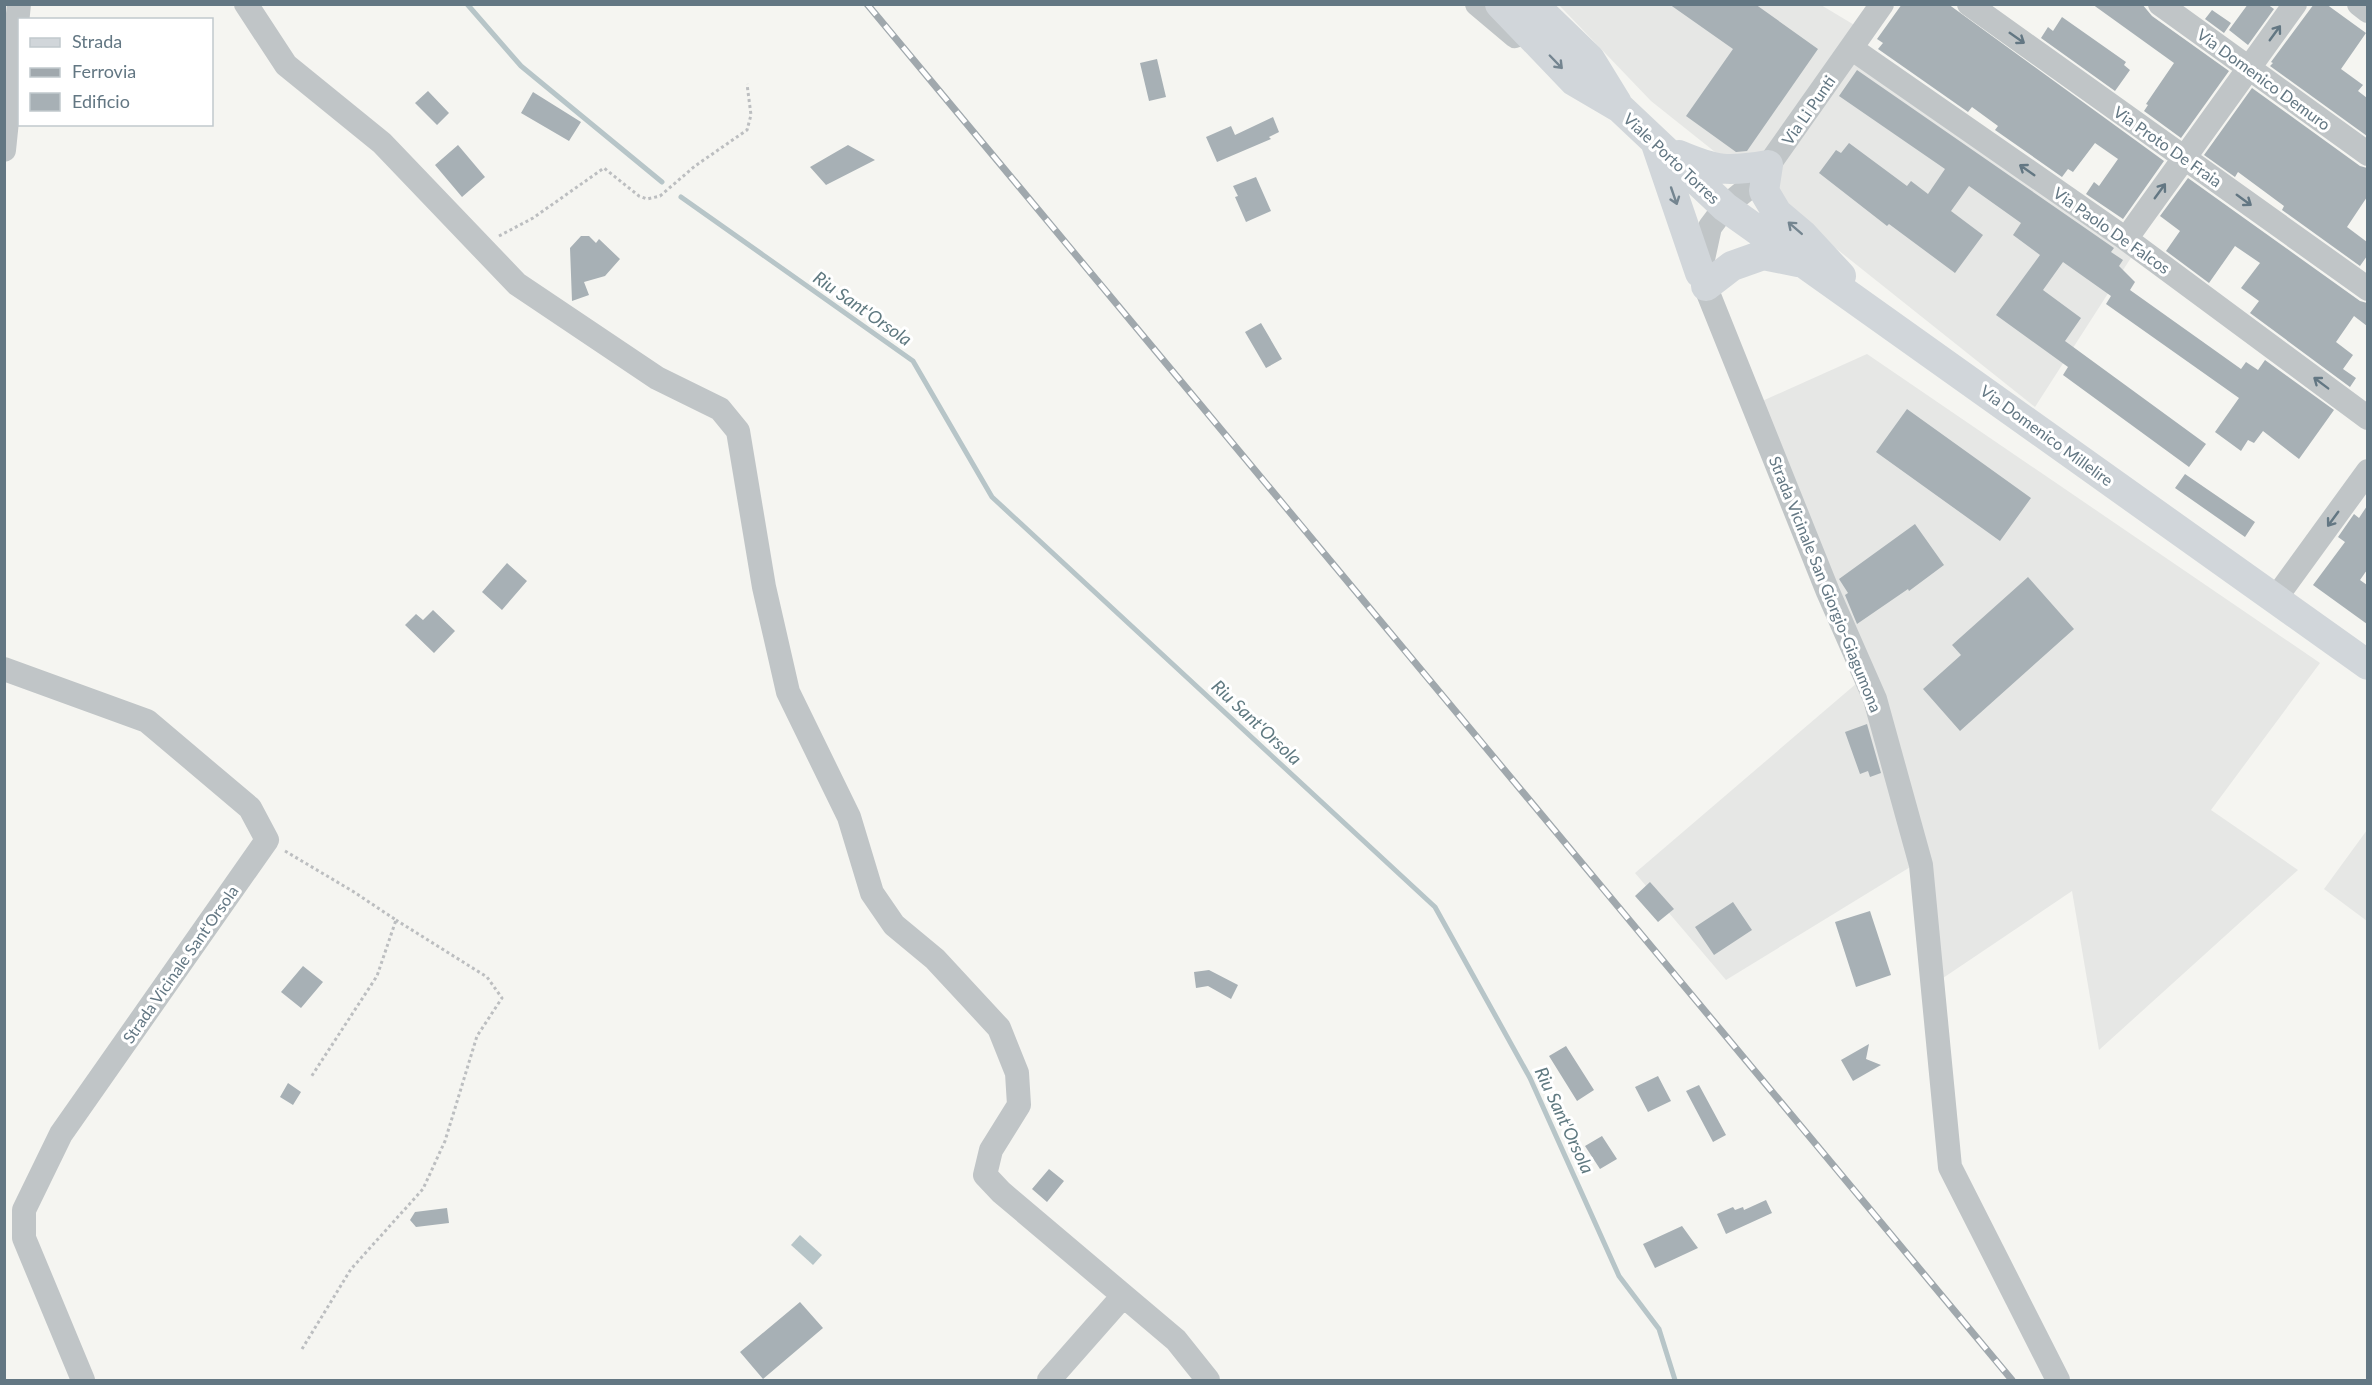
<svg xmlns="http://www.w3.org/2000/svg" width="2372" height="1385" viewBox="0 0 2372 1385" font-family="Lato,sans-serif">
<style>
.built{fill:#e6e7e5}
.water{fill:#b7c5c8}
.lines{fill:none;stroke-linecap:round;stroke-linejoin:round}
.stream{stroke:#b7c5c8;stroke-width:5}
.building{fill:#a7b0b5}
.path{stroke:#bcbec0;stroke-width:3;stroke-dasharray:3 3;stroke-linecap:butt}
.minor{stroke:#c0c5c7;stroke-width:24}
.major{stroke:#d1d6da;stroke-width:30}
.rail-casing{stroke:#a0a8ad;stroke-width:7}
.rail{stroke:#fff;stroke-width:4.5;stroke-dasharray:14;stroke-linecap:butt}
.oneway{stroke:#637783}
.oneway2{stroke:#748590}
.labels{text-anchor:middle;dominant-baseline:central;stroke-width:6;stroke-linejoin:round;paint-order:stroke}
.street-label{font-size:16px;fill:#637783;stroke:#fff}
.water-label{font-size:18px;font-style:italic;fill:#5f7980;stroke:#fff}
</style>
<rect width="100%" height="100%" fill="#f5f5f1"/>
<path class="built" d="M1559 5H1821L1871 35 1852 59 2134 253 2035 407 1651 101Z
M1867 354 2320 663 2211 810 2298 870 2099 1050 2072 891 1943 978 1925 858 1726 980 1635 873 1864 677 1760 402Z
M2367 830V921L2324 889Z"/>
<path class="water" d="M800 1235 822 1255 813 1265 791 1245Z"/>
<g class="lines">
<path class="stream" d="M467 4 521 66 662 182
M681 197 913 361 992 497 1435 907 1530 1078 1619 1276 1659 1329 1675 1380"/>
</g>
<path class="building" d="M1669 4H1755L1818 49 1747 151 1736 152 1686 116 1733 49Z
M1902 4H1948L2164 161 2123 219 2086 194 2094 182 2099 186 2118 159 2095 143 2073 172 2068 169 2062 177 1995 130 1998 126 1972 107 1968 112 1878 49 1883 43 1877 39Z
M2092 4H2142L2152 16 2229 71 2181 138 2144 111 2148 105 2146 104 2174 63Z
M2248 4H2267L2274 9 2248 45 2229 30Z
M2314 4H2326L2366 33 2341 69 2363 85 2358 91 2367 98V136L2270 66 2273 63 2271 62Z
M2212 10 2231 23 2224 33 2205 19Z
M2062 17 2126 62 2124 65 2130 70 2115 91 2041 38 2048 27 2053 31Z
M1157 59 1166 97 1149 101 1140 63Z
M1857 70 2114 248 2111 252 2123 260 2119 266 2135 282 2130 290 2241 369 2246 362 2258 370 2265 360 2334 410 2299 459 2263 431 2254 443 2248 440 2241 451 2215 432 2239 398 2106 304 2111 296 2063 262 2043 290 2081 318 2065 341 2206 444 2189 467 2063 375 2068 367 1996 315 2040 255 2013 235 2021 223 1969 186 1951 211 1983 235 1955 273 1889 224 1887 226 1819 173 1836 150 1841 153 1849 143 1907 186 1911 181 1928 194 1945 169 1839 96Z
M2252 88 2360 166 2367 168V197L2347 227 2367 242V256L2360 266 2282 210 2284 206 2238 172 2235 177 2204 155Z
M428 91 449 113 437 125 415 103Z
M533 92 581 122 569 141 521 113Z
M1273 117 1279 132 1269 137 1271 139 1217 162 1206 137 1231 126 1235 135Z
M458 145 485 177 462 197 435 165Z
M848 145 875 160 826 185 810 167Z
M1256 177 1271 211 1246 222 1235 197 1238 196 1233 186Z
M2188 178 2360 301 2367 303V326L2354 316 2336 342 2353 355 2343 369 2356 378 2350 387 2250 313 2259 301 2241 288 2260 263 2235 246 2209 283 2166 251 2180 231 2160 216Z
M581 236H589L596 243 599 239 620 259 605 276 584 282 589 295 572 301 570 248Z
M1261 323 1282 359 1266 368 1245 332Z
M1907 409 2031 498 2000 541 1876 452Z
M2185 474 2255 522 2245 537 2175 488Z
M2367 506V570L2360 580 2367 585V624L2313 585 2345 542 2338 537 2354 514 2359 518Z
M1915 524 1944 565 1909 591 1908 589 1857 624 1845 595 1848 593 1839 579Z
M507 563 527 581 502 610 482 592Z
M2028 577 2074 629 1960 731 1923 689 1961 655 1952 645Z
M433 610 455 631 434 653 405 625 416 614 423 620Z
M1867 724 1881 773 1870 777 1868 771 1860 774 1845 732Z
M1650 882 1674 909 1658 922 1635 896Z
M1733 902 1752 930 1714 955 1695 927Z
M1870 911 1891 975 1856 987 1835 922Z
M303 966 323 982 301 1008 281 992Z
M1209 970 1238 985 1231 999 1208 986 1196 988 1194 972Z
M1869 1044 1866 1059 1881 1065 1853 1081 1841 1060Z
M1566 1046 1594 1090 1577 1101 1549 1056Z
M1658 1076 1671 1101 1648 1112 1635 1087Z
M288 1083 301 1092 293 1105 280 1097Z
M1699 1085 1726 1135 1713 1142 1686 1091Z
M1602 1136 1617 1159 1600 1169 1585 1146Z
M1049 1169 1064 1181 1047 1202 1032 1189Z
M1766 1200 1772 1213 1726 1234 1717 1214 1733 1207 1735 1210 1743 1207 1744 1210Z
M447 1208 449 1223 416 1227 410 1220 415 1212Z
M1682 1226 1698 1248 1655 1268 1643 1244Z
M800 1302 823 1328 763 1379 740 1352Z"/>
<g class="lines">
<path class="path" d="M499 236 533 218 604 168 639 196 647 199 660 196 695 166 747 130 751 115 747 84
M285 851 354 892 396 920 377 976 311 1077
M302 1349 351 1269 423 1189 445 1141 477 1036 502 998 487 977 396 920"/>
<path class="minor" d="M246 4 286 65 382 143 517 284 657 378 720 409 738 431 764 587 788 692 849 817 872 893 894 925 935 959 999 1028 1017 1073 1019 1105 991 1150 985 1175 1001 1192 1176 1340 1208 1380
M1477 4 1515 36 1519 34
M1882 4 1758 180 1725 207 1710 227 1700 273 1828 592 1875 699 1921 865 1950 1167 2058 1380
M1969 4 2368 289
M2160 4 2368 154
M2359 4 2368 11
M1851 48 2126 239 2368 418
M4 150 19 4
M2126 239 2295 4
M2275 599 2368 471
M4 669 147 721 250 808 267 840 61 1134 24 1210V1238L83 1380
M1049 1380 1123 1296"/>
<path class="major" d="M1500 4 1574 81 1620 108 1725 207 2368 665
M1533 4 1590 59 1617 103
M1656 144 1700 273
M1679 155C1717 171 1727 172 1768 165L1764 191 1777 213 1803 235 1841 276
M1706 286 1732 266 1763 255 1798 262"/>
<defs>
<path id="rail" d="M867 4 2012 1380"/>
</defs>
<use href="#rail" class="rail-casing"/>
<use href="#rail" class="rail"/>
</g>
<defs><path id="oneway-shaft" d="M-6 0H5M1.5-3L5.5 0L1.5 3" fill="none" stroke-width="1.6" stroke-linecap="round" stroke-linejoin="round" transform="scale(1.5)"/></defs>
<g class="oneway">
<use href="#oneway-shaft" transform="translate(2275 33) rotate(-54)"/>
<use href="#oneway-shaft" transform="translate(2017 38) rotate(35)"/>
<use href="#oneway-shaft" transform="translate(2027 170) rotate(-145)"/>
<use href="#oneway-shaft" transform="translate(2160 191) rotate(-54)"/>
<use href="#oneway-shaft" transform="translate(2244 200) rotate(36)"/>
<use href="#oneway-shaft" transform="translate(2321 383) rotate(-143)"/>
<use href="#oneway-shaft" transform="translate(2333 519) rotate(126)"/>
</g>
<g class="oneway2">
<use href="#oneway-shaft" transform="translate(1556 62) rotate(46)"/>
<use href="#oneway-shaft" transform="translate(1674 196) rotate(71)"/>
<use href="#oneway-shaft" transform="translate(1795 228) rotate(-139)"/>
</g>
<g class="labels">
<g class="street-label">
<text transform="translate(2264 79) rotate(36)">Via Domenico Demuro</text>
<text transform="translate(1808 110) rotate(-55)">Via Li Punti</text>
<text transform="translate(2168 146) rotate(35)">Via Proto De Fraia</text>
<text transform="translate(1672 158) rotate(43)">Viale Porto Torres</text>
<text transform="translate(2112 230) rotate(35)">Via Paolo De Falcos</text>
<text transform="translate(2047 435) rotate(36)">Via Domenico Millelire</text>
<text transform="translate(1826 584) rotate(68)">Strada Vicinale San Giorgio-Giagumona</text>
<text transform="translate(180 964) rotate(-55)">Strada Vicinale Sant'Orsola</text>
</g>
<g class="water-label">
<text transform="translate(863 308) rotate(35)">Riu Sant'Orsola</text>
<text transform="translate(1257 722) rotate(43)">Riu Sant'Orsola</text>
<text transform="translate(1565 1120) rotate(65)">Riu Sant'Orsola</text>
</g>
</g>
<rect width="2372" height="1385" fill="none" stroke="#637783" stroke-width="12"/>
<rect x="18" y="18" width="195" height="108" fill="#ffffff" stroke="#c1c9cd" stroke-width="1.5"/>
<rect x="30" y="38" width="30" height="9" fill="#d1d6da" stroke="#c1c9cd" stroke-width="1.5"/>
<text x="72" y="48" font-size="18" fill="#637783">Strada</text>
<rect x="30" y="68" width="30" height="9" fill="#a0a8ad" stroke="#c1c9cd" stroke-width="1.5"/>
<text x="72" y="78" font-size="18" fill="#637783">Ferrovia</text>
<rect x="30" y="93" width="30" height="18" fill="#a7b0b5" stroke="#c1c9cd" stroke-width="1.5"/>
<text x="72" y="108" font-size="18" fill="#637783">Edificio</text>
</svg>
